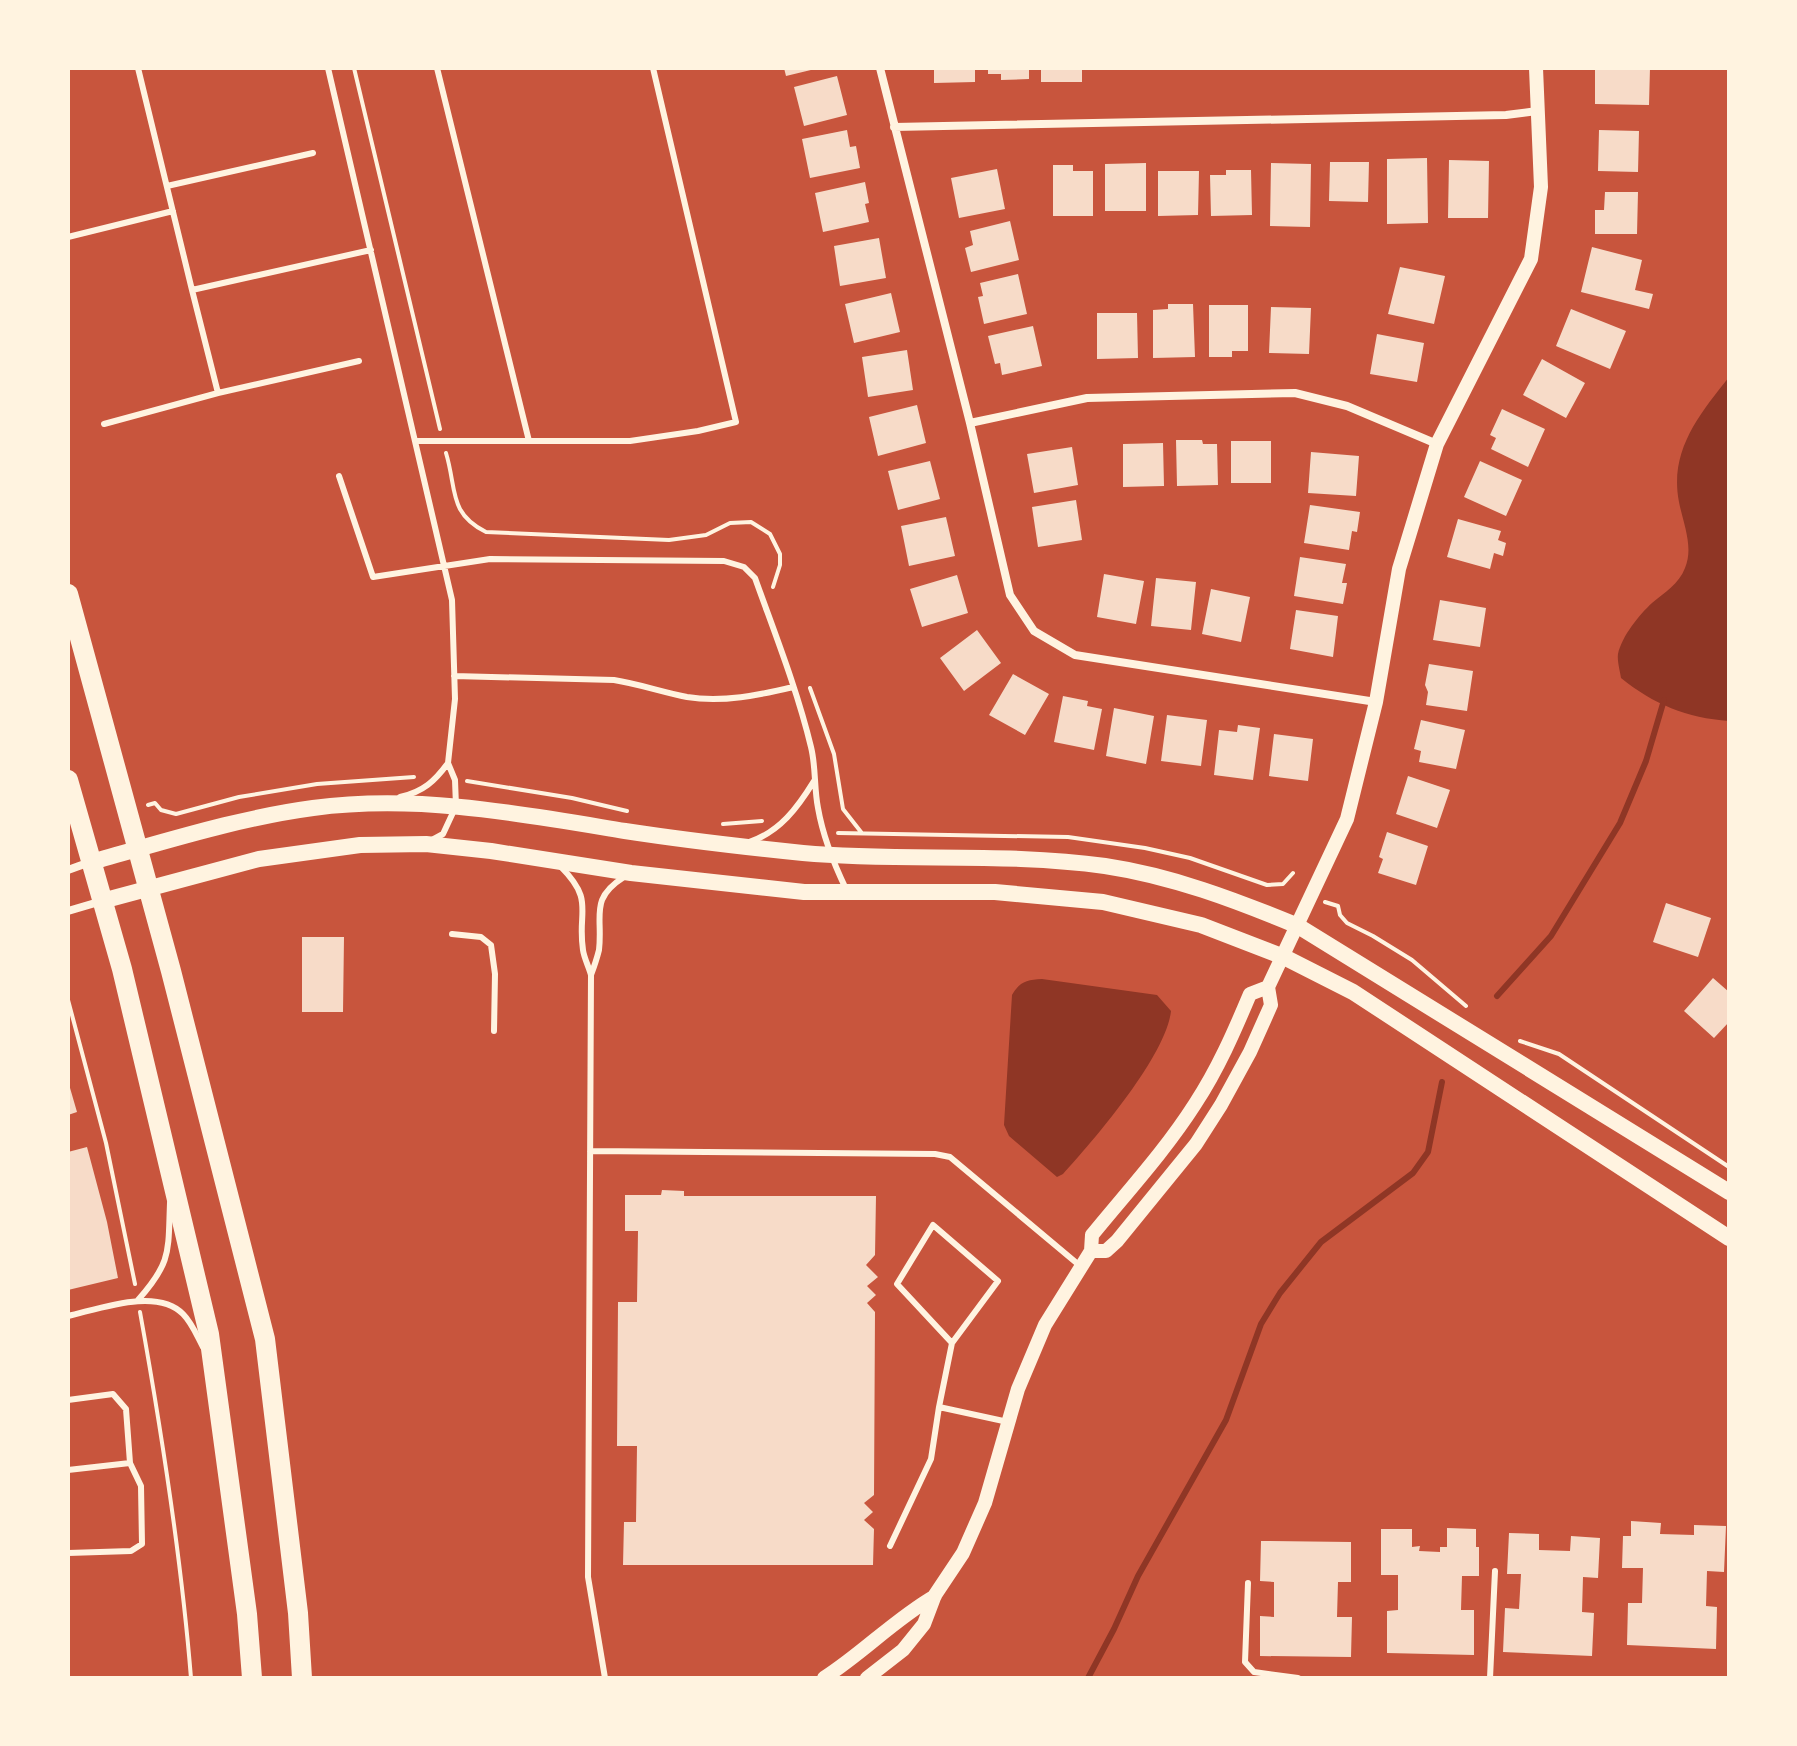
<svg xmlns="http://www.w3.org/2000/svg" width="1797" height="1746" viewBox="0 0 1797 1746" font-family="Roboto,sans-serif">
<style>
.water{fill:#8f3625}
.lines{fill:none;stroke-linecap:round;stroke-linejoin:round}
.stream{stroke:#8f3625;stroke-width:6}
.building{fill:#f7dbc8}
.path{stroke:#fff3e0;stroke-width:4}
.service{stroke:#fff3e0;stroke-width:6}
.minor{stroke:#fff3e0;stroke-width:8}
.tertiary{stroke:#fff3e0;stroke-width:14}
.secondary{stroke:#fff3e0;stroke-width:16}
.trunk{stroke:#fff3e0;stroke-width:20}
</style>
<rect width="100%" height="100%" fill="#c8553d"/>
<path class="water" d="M1729 377V721C1687 718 1653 704 1621 678 1620 671 1617 661 1618 654 1622 636 1639 615 1652 603 1664 593 1679 584 1685 568 1694 547 1683 523 1679 502 1669 451 1699 415 1729 377Z
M1042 979 1157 995 1171 1011C1166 1056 1095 1139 1063 1174L1057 1177 1009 1136 1004 1125 1012 995C1020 981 1027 980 1042 979Z"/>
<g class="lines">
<path class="stream" d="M1497 996 1551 936 1620 823 1646 761 1664 700
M1088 1678 1114 1629 1138 1576 1226 1420 1261 1324 1280 1293 1321 1242 1413 1173 1428 1152 1442 1082"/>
</g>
<path class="building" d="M784 68H815V69L786 76Z
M934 68H975V82L934 83Z
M988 68H1029V79L1001 80V74H988Z
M1041 68H1082V82H1041Z
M1595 68H1650L1649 105 1595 104Z
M837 76 847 115 804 126 794 87Z
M847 130 850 147 856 146 860 168 810 178 802 139Z
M1599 130 1639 131 1638 172 1598 171Z
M1427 158 1428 223 1387 224V159Z
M1449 160 1489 161 1488 218H1448Z
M1330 162H1369L1368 202 1329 201Z
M1146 163V211H1105V164Z
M1271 163 1311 164 1310 227 1270 226Z
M1053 165H1073V171H1093V216H1053Z
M997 169 1005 209 959 218 951 178Z
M1226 170H1251L1252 215 1211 216 1210 175H1226Z
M1158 171H1199L1198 215 1158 216Z
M865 182 869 203 865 204 869 222 823 232 815 193Z
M1605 192H1638L1637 234H1595V210H1604Z
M1010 221 1019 260 971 272 965 248 973 245 970 231Z
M879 238 886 278 840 286 834 246Z
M1592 247 1642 260 1635 290 1653 294 1649 309 1581 292Z
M1400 267 1445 276 1434 324 1388 314Z
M1018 274 1027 314 984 324 978 297 983 296 980 283Z
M891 293 900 332 854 343 845 304Z
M1168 304H1193L1195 357 1153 358V310L1168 309Z
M1209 305H1248V351H1232V357H1209Z
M1271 307 1311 308 1309 354 1269 353Z
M1571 309 1626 331 1610 369 1556 346Z
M1097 313H1137L1138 358 1097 359Z
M1033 326 1042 366 1002 375 1000 363 995 364 988 336Z
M1377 334 1424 343 1417 382 1370 374Z
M907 350 913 390 868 397 862 357Z
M1542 359 1585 383 1566 418 1523 395Z
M917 405 926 443 878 456 869 417Z
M1502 409 1545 429 1528 467 1491 449 1496 438 1490 435Z
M1176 440H1202L1203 444H1217L1218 485 1177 486Z
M1231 441H1271V483H1231Z
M1163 443 1164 486 1123 487V444Z
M1072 447 1078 485 1034 493 1027 454Z
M1311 452 1359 456 1356 496 1308 493Z
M930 461 940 499 898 510 888 471Z
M1480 461 1522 480 1506 516 1464 497Z
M1076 500 1082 540 1038 547 1032 507Z
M1310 505 1360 512 1357 532 1352 531 1349 550 1304 543Z
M946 517 955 556 909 566 901 526Z
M1458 519 1501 531 1498 540 1506 543 1503 556 1494 553 1490 569 1447 557Z
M1300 557 1346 564 1342 583H1347L1343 604 1294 596Z
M1104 574 1144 581 1136 624 1097 617Z
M957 575 968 613 922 627 910 589Z
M1156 578 1196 582 1191 630 1151 626Z
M1211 589 1250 597 1241 642 1202 634Z
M1440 600 1486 608 1480 647 1433 640Z
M1296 610 1338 616 1333 657 1290 649Z
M977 630 1001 663 964 691 940 658Z
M1429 664 1473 671 1467 711 1426 705 1428 692 1425 685Z
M1013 674 1049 694 1025 735 989 715Z
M1063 696 1088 701 1087 706 1102 709 1094 750 1054 742Z
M1114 708 1154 716 1146 764 1106 756Z
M1167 715 1207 720 1201 766 1161 761Z
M1421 720 1465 730 1456 769 1419 762 1421 751 1414 749Z
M1238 725 1260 728 1253 780 1214 775 1219 730 1237 732Z
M1274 734 1313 739 1308 781 1269 776Z
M1408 776 1450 790 1437 828 1396 814Z
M1387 832 1428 846 1416 885 1378 873 1383 859 1379 857Z
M1666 903 1711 918 1698 957 1653 942Z
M302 937H344L343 1012H302Z
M1713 978 1729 992V1022L1714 1038 1684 1011Z
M68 1081 77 1112 68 1115Z
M87 1147 107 1222 118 1278 68 1290V1152Z
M662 1190 684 1191V1196H876L875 1255 866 1265 878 1277 867 1286 876 1295 867 1303 875 1312 874 1495 864 1503 873 1512 864 1520 874 1529 873 1565H623L624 1522H636L637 1446H617L618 1302H637L638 1231H625V1195H661Z
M1631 1521 1661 1523 1660 1534 1694 1535V1525L1726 1526 1724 1572 1707 1571 1706 1606 1717 1607 1716 1649 1627 1645 1628 1603H1642L1643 1568H1622L1623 1536H1631Z
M1447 1528 1476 1529V1547H1479V1576H1462L1461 1610H1474V1655L1387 1653V1611L1398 1610V1575H1381V1529H1412V1547L1420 1546 1419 1551 1440 1552V1547H1447Z
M1509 1533 1539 1534V1550L1570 1551 1571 1536 1600 1538 1598 1578 1583 1577 1582 1612 1594 1613 1592 1656 1503 1652 1505 1608 1519 1609 1521 1574H1507Z
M1261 1541 1351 1542V1582H1338L1337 1617H1352L1351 1657 1260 1656V1616L1274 1617V1582L1260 1581Z"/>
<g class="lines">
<path class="path" d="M354 68 440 429
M446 453C457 489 448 513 486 532L669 540 706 535 730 523 751 522 770 534 780 554V565L773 587
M810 688 834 754 843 809 861 832
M467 781 572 798 627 811
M148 805 155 803 161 810 176 814 239 797 317 784 414 777
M723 824 762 821
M838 833 1068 837 1145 848 1190 858 1267 885 1283 884 1293 873
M1325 902 1338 906 1340 915 1347 923 1373 936 1412 960 1466 1006
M68 1000 106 1143 135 1284
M1520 1041 1559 1054 1729 1167
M140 1312C162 1434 181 1555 191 1678"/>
<path class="service" d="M138 68 192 290
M328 68 452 600 455 699 448 763 455 780 456 806 443 834 432 840
M437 68 529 441
M167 186 313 153
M68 237 173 211
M359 361 218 393 192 290 371 250
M104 424 218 393
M415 441H630L698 431 736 422 653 68
M339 476 373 577 490 559 724 561 744 567 755 578C775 634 797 689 811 747 816 767 814 788 818 808 823 837 833 862 846 889
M454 676 614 680C639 684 662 692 687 697 722 703 760 695 793 687
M400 797C423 792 435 781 448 763
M749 842C780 832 798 807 814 781
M561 867C595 901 577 911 583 950 584 958 589 967 591 975
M452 934 481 937 491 945 495 974 494 1031
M590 1151 935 1154 950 1157 1079 1265
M138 1300C172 1262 168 1251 170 1203
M68 1316C99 1309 157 1287 183 1314 192 1323 197 1336 203 1347
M952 1343 998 1281 933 1225 897 1284 952 1343 939 1407 1008 1422
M68 1400 113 1394 126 1409 130 1463 68 1470
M890 1546 931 1459 939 1407
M68 1553 131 1551 142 1544 141 1486 130 1463
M1248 1583 1245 1662 1254 1672 1298 1678
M605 1678 588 1577 591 975C594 967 597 958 599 950 603 916 589 899 624 877
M1490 1678 1495 1571"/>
<path class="minor" d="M880 68 970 423 1010 595 1034 631 1075 655 1376 702
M894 127 1506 115 1537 111
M970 423 1087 398 1295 393 1347 406 1437 444
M68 870 90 862
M68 911 102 901"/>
<path class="tertiary" d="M1091 1251H1106L1117 1241 1196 1144 1221 1105 1250 1052 1271 1005 1268 987 1347 819 1376 702 1399 569 1437 444 1531 259 1541 187 1536 68
M824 1678C863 1653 895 1619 935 1596
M867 1678 903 1650 924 1624 935 1595 963 1553 985 1503 1018 1389 1045 1325 1091 1251 1092 1235C1127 1192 1165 1151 1195 1104 1218 1069 1234 1032 1250 994L1268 987"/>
<path class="secondary" d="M91 862C164 842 238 818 313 808 418 794 522 814 625 831 684 840 744 847 803 853 903 862 1005 852 1105 866 1172 876 1235 900 1298 926L1729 1192
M102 901 259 859 360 845 426 844 491 851 631 873 804 892H995L1103 902 1201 925 1284 957 1353 992 1729 1238"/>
<path class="trunk" d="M68 594 171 971 265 1339 298 1613 302 1678
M68 780 122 969 209 1334 247 1614 252 1678"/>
</g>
<rect width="1797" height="1746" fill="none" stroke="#fff3e0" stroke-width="140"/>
</svg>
